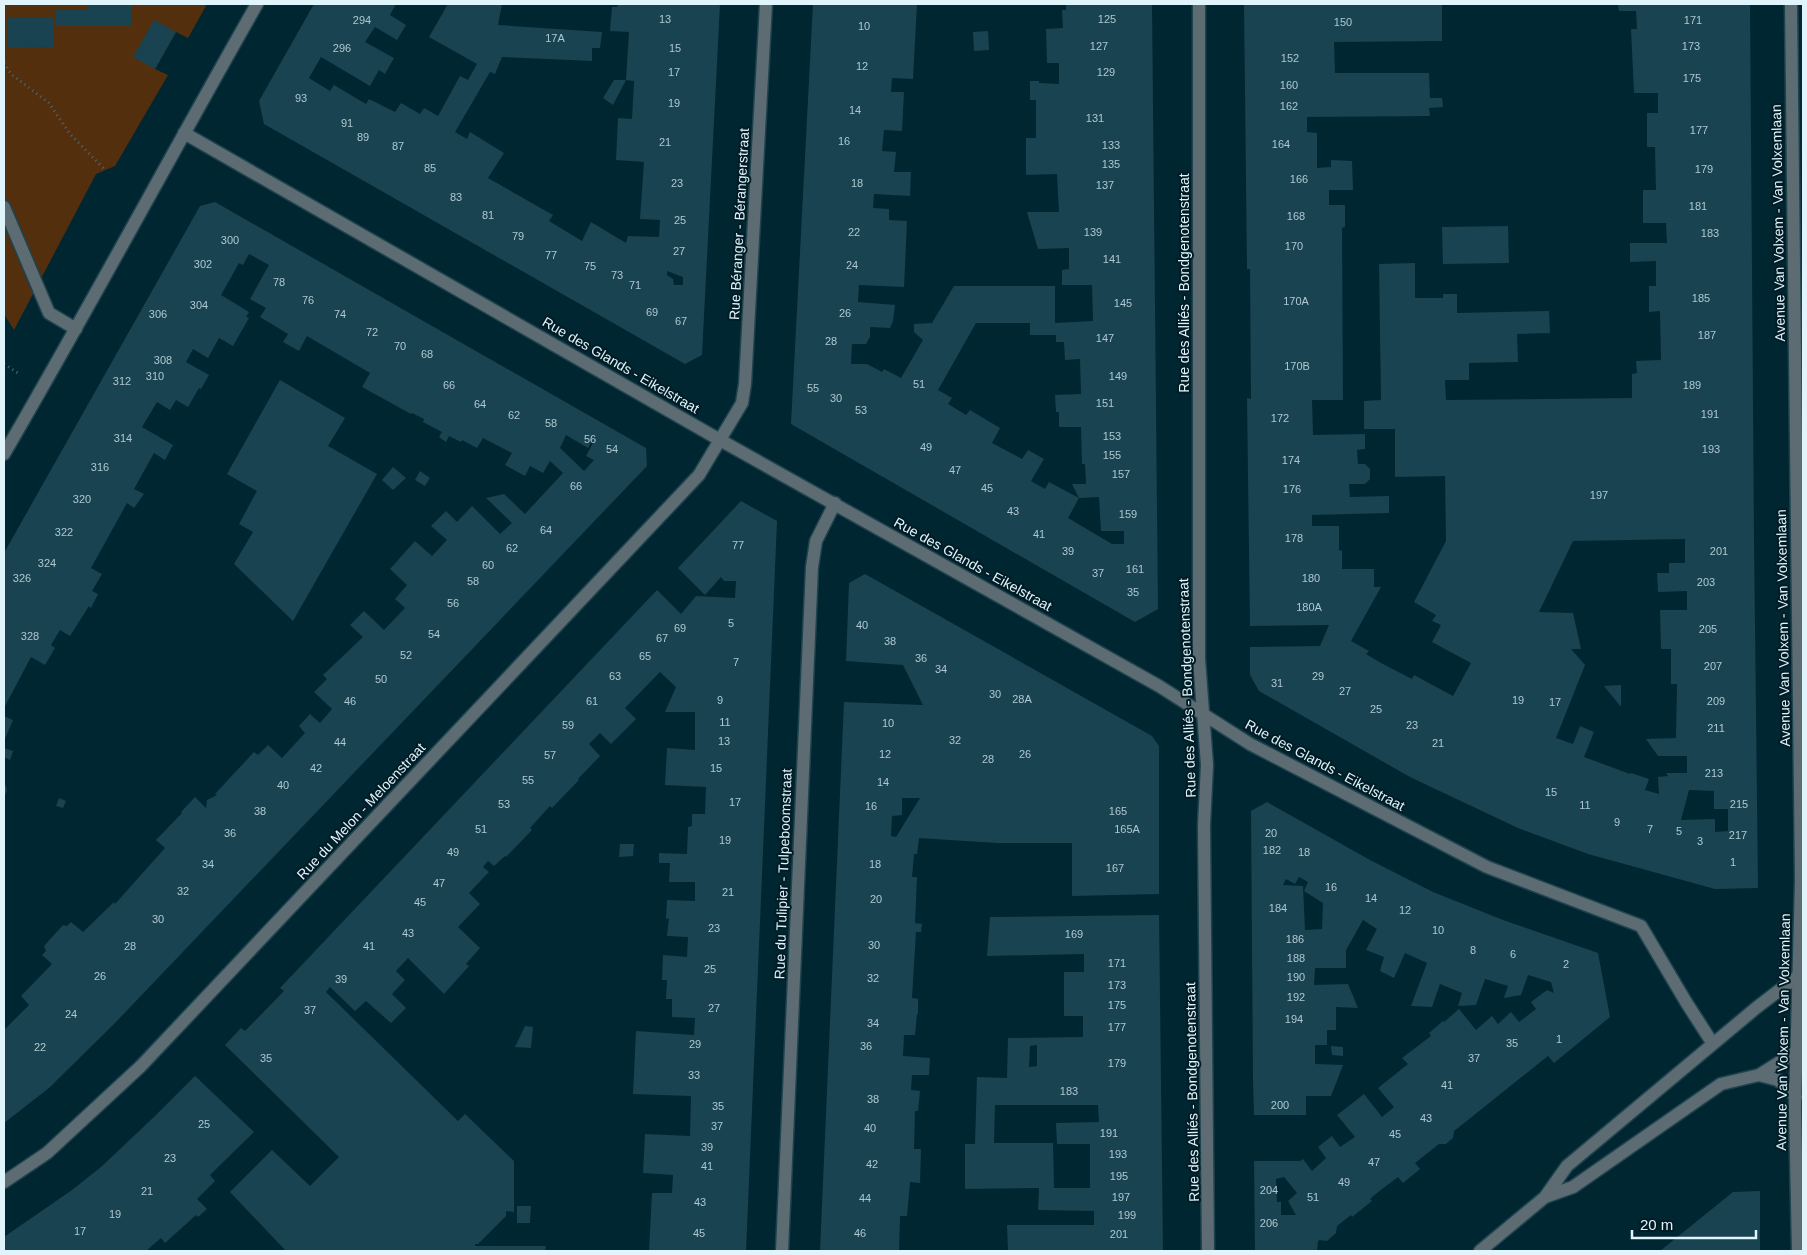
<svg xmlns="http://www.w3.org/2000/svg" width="1807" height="1255" viewBox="0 0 1807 1255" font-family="Helvetica,sans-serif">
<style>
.pitch{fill:#532f0e}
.building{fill:#194350;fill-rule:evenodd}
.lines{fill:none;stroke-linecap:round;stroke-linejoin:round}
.minor-casing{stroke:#1f434e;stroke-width:15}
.path{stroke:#496974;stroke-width:3;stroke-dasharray:1 4;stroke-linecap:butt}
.minor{stroke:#5c6c72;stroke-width:12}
.labels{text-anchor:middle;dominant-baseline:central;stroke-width:4;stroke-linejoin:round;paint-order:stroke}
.number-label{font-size:11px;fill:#aec8d1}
.street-label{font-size:14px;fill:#e0f4fc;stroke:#011c25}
</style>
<rect width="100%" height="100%" fill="#002632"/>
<path class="pitch" d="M4 4H207L188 38 176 32 155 69 168 75 115 166 96 174 14 330 4 314Z"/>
<path class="building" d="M87 4H131V26H56V10H87Z
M314 4H396L390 15 406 25 397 40 375 27 365 42 394 58 385 74 379 70 370 86 321 57 309 78 330 91 334 85 366 104 369 99 395 112 401 103 420 114 424 108 438 116 460 76 468 80 477 64 429 37 448 4H502L498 25 602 32 600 48H592V61L502 57 495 74 490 72 455 132 467 139 470 132 504 153 488 178 553 215 549 221 582 241 591 222 626 243 628 236 659 237 660 220 640 219 644 162 616 160 618 118 632 119 634 81 626 80 629 32 610 31 612 7H617L618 4H720L702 355 685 364 264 124 259 101ZM667 271 683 277V285H674L673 279 667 275Z
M813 4H917L913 79 892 78 891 92H904L902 131 884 130 882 151 896 152 894 172H911L910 196 874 194 873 208 889 209V220L907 221 904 287 859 285 858 302 895 305 893 321 890 328 870 327V337L866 344H852L851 364H867L882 372 884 369 901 378 923 340 914 332V324L932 323 954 286H1055V323L1093 321 1092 285H1062V270L1069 269V248L1038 249 1027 212H1059L1057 174 1026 175V138H1036V100H1030V81H1039V83L1059 84V63H1047L1046 29 1063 28 1062 10H1066V4H1152L1158 609 1135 622 791 424ZM976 323H1030V335H1056V342H1064L1065 360 1080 359 1081 394 1055 395 1056 412H1059V427H1081L1082 464H1085L1086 484H1072L1079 498 1099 497 1101 531H1124V544H1112L1068 518 1079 498 1049 482 1045 489 1031 481 1044 459 1028 450 1022 459 992 443 1000 428 970 410 966 415 948 404 952 398 938 390Z
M1244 4H1442V41L1334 42 1335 73H1429L1430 98H1442L1443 107 1429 108 1430 116 1307 117V132L1317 133V168L1331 167V160L1352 161 1353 190H1329V205H1345V227L1342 228 1343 400H1312L1313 435 1365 434V449L1357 450 1358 464H1365L1370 469V479L1365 484H1349L1350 497 1389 496V513L1312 515V526H1339V550L1342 551V569H1374V587H1381L1351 641 1369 651 1366 654 1381 663 1412 679 1414 675 1453 696 1471 663 1432 642 1441 625 1432 621 1436 615 1414 602 1446 541 1445 476 1395 477V429H1364V401L1381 400 1379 264 1415 263V298H1443V294H1457V313L1549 311 1550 333 1517 334 1518 362 1469 363V380H1445L1446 400 1632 398V374L1637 373 1636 361 1661 360 1660 311 1649 312V286H1656V261L1630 262V243H1667L1666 223H1643V190H1656L1655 147H1647V113H1658V93H1634L1631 29H1637L1636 11H1619L1618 4H1750L1754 538 1758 888 1715 889 1588 854 1518 828 1410 777 1259 691 1250 675V647L1320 646 1329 625 1250 626 1247 398 1251 399 1250 269H1247ZM1685 539V563H1669V573H1657L1658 592 1687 591V610H1660L1661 649H1671V684H1677L1676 738 1646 739 1658 756H1687V773H1666L1668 776 1658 777 1659 794 1645 790 1649 779 1631 773 1630 774 1584 757 1594 732 1580 726 1573 744 1556 738 1585 665 1571 649H1581L1573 613 1539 612 1573 541ZM1689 790 1714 791V809H1728V831L1715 832V819L1681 820Z
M8 18H53V47L8 48Z
M154 20 176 32 155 69 133 57Z
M988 31 989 50 974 51 973 32Z
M614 80H626L613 105 603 98Z
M215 202 646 448 647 466 115 1023 49 1088 4 1123V1030L29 1005 21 996 52 964 42 955 46 951 44 946 63 925 67 926 71 922 83 932 114 902 115 904 165 848 156 840 182 813 181 812 195 797 206 808 207 800 217 795 215 794 254 752 258 755 268 745 282 758 305 733 299 726 310 714 320 723 332 709 314 692 327 679 323 675 363 637 350 625 364 611 384 630 405 608 395 599 407 585 390 569 415 541 432 556 447 540 431 526 446 511 457 522 472 506 500 534 512 523 486 498 504 494 525 514 563 473 550 461 543 473 530 466 525 476 505 465 512 453 483 438 477 448 462 440 461 442 449 436 446 442 439 437 442 432 423 422 424 419 412 413 411 414 362 387 370 373 307 336 299 351 283 342 288 334 260 317 266 308 250 299 269 265 249 254 243 265 239 263 221 295 249 312 246 317 249 318 233 346 219 338 208 358 193 349 186 362 209 375 201 389 199 388 188 407 176 400 170 410 157 402 142 427 173 445 165 460 154 453 134 489 144 494 134 508 127 503 91 568 102 574 92 591 98 594 91 608 89 606 70 636 60 630 51 645 55 648 45 665 31 657 4 708V553L200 206ZM566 435 588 448 591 442 593 443 586 456 594 460 584 471 560 448Z
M1508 226 1509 263 1443 264 1442 227Z
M280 380 345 418 328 446 377 474 293 621 234 564 253 532 239 524 257 491 227 474Z
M393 467 406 478 393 490 382 480Z
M420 471 430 478 425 486 415 480Z
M741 501 777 521 746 1251H649L652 1193H672L673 1175 643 1173 645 1134 690 1136 691 1096 633 1094 636 1031 694 1035 695 1018 672 1017V999H666L667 980H662L663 955 687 957 688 937 667 936 669 918 666 919 667 900 695 901V882H669L670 863H659V853L687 854 688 827 692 826V814H705L706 787 665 785 667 748 695 750V712H665L676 687 660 672 625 708 636 719 611 744 600 733 589 744 600 756 578 779 579 780 552 808 550 806 530 828 532 830 506 857 505 856 494 866 488 861 483 867 489 872 469 893 480 904 458 927 480 948 466 964 469 966 444 994 408 958 396 971 405 980 392 994 406 1008 391 1023 366 1001 355 1011 330 987 326 992 458 1121 465 1114 514 1161V1212L506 1211V1216L478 1244H475V1246H546L545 1251H286L230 1192 272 1150 310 1186 339 1157 225 1045 241 1028 245 1031 284 991 280 988 657 590 681 614 696 596 735 598 736 581H724L721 577 705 595 678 568Z
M865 574 1152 736 1159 746V894L1072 896V843H997L919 838 917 854H914L912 877H917L915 923 922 924 921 932H916L912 998 918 999V1014H917L915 1035H904L903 1056 930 1058 929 1075H912L911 1090 920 1091 918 1111H915L914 1149H921L920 1183 910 1182 907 1216H900L899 1251H820L844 702 923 705 903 665 846 661 849 583ZM902 798H920L896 837 891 836 892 816 902 815Z
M1621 685V707L1604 686Z
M4 716 13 720 4 741Z
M4 748 13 751 10 760 4 757Z
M4 781 7 790 4 798Z
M59 798 66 801 63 808 56 806Z
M1267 802 1370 860 1433 892 1503 920 1598 953 1610 1017 1554 1063 1548 1056 1458 1128 1454 1131 1453 1138 1446 1144H1439L1415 1163 1420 1169 1403 1183 1398 1177 1377 1193 1370 1199 1372 1201 1352 1217 1351 1215 1337 1226 1336 1233 1327 1241 1319 1240 1318 1242 1317 1251H1255L1254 1161H1300L1303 1159 1312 1171 1326 1158 1318 1147 1332 1136 1340 1147 1355 1137 1337 1115 1350 1105 1364 1094 1382 1117 1394 1107 1378 1088 1408 1064 1402 1058 1431 1036 1429 1033 1443 1021 1444 1022 1459 1009 1476 1030 1492 1016 1498 1024 1511 1012 1519 1022 1536 1009 1531 1002 1547 990 1554 993 1551 982 1528 975 1521 995 1504 998 1508 986 1485 979 1476 1005 1458 1006 1462 993 1440 984 1432 1007 1411 1006 1427 963 1405 953 1394 978 1380 971 1384 957 1366 950 1377 929 1363 920 1346 950V968H1315L1314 985 1348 984 1358 1008 1336 1007V1030H1327V1045H1315V1064L1343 1065 1331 1096H1306V1115H1254L1253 1081 1251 811ZM1299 877 1308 882 1304 891 1323 903 1322 929 1305 930 1303 886 1283 885 1286 879 1295 884ZM1284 1177 1297 1193 1288 1201 1296 1215H1281V1202H1277L1276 1179Z
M620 844H634L633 856 619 857Z
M1159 915 1163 1251H1008L1007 1225H1094V1211L1038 1210 1039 1188 965 1189V1144H975L977 1077 1007 1078 1008 1038 1083 1037V1016H1064V972H1084V954L987 956 990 917ZM1037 1045V1066L1029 1067 1030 1046ZM995 1105H1098L1099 1122 1056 1123 1057 1144H1090V1188H1054L1053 1143H994Z
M525 1026 533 1027 531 1048 515 1047Z
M1331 1046 1343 1047V1056L1332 1055Z
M195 1076 254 1132 210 1175 215 1181 197 1199 207 1209 198 1217 196 1215 165 1243 161 1238 146 1251H4V1237L72 1190 101 1167 155 1116Z
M1760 1191V1251H1660L1733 1192Z
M517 1206H531L530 1223H517Z"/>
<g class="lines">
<defs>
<path id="minor" d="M1199 4V659L1207 765 1204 825 1208 1251
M1791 4 1801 880 1795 1107 1798 1251
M184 133 720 440 1159 686 1250 744 1487 867 1641 926 1686 1002 1713 1044
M4 207 49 313 76 329
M4 454C91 305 172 153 257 4
M1759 1075 1778 1080 1796 1097
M4 1182 47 1153 141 1066 699 475 742 403 745 384 766 4
M1545 1197 1573 1187 1721 1084 1759 1075 1802 1048
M782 1251 812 567 816 541 835 503
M1480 1251 1545 1197 1567 1166 1756 1008 1803 972"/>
</defs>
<use href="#minor" class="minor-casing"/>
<path class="path" d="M4 63 11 74 49 103 70 134 105 170
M4 364 18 373"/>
<use href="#minor" class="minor"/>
</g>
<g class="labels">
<g class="number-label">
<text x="665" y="19">13</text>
<text x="1107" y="19">125</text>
<text x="362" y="20">294</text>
<text x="1693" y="20">171</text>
<text x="1343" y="22">150</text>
<text x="864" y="26">10</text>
<text x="555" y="38">17A</text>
<text x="1099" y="46">127</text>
<text x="1691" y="46">173</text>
<text x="342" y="48">296</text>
<text x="675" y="48">15</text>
<text x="1290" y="58">152</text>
<text x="862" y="66">12</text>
<text x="674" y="72">17</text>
<text x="1106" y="72">129</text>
<text x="1692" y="78">175</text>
<text x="1289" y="85">160</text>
<text x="301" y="98">93</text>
<text x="674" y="103">19</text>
<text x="1289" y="106">162</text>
<text x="855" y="110">14</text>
<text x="1095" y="118">131</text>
<text x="347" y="123">91</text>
<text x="1699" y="130">177</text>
<text x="363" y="137">89</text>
<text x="844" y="141">16</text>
<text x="665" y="142">21</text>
<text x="1281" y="144">164</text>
<text x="1111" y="145">133</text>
<text x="398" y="146">87</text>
<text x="1111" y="164">135</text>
<text x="430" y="168">85</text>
<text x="1704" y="169">179</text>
<text x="1299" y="179">166</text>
<text x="677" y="183">23</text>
<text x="857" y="183">18</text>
<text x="1105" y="185">137</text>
<text x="456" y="197">83</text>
<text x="1698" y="206">181</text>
<text x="488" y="215">81</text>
<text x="1296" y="216">168</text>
<text x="680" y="220">25</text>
<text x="854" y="232">22</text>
<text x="1093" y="232">139</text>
<text x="1710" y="233">183</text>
<text x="518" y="236">79</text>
<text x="230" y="240">300</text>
<text x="1294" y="246">170</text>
<text x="679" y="251">27</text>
<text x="551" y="255">77</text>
<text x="1112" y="259">141</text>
<text x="203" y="264">302</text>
<text x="852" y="265">24</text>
<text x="590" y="266">75</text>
<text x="617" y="275">73</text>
<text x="279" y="282">78</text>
<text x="635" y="285">71</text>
<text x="1701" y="298">185</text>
<text x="308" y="300">76</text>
<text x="1296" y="301">170A</text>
<text x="1123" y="303">145</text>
<text x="199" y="305">304</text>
<text x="652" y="312">69</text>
<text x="845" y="313">26</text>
<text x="158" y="314">306</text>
<text x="340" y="314">74</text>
<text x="681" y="321">67</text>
<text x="372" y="332">72</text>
<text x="1707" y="335">187</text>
<text x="1105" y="338">147</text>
<text x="831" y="341">28</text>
<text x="400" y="346">70</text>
<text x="427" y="354">68</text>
<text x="163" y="360">308</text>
<text x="1297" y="366">170B</text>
<text x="155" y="376">310</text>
<text x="1118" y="376">149</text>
<text x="122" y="381">312</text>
<text x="919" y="384">51</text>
<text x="449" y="385">66</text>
<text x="1692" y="385">189</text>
<text x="813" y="388">55</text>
<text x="836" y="398">30</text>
<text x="1105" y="403">151</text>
<text x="480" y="404">64</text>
<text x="861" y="410">53</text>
<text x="1710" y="414">191</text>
<text x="514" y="415">62</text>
<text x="1280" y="418">172</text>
<text x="551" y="423">58</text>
<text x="1112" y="436">153</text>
<text x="123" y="438">314</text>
<text x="590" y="439">56</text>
<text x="926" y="447">49</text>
<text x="612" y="449">54</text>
<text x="1711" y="449">193</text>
<text x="1112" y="455">155</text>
<text x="1291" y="460">174</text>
<text x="100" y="467">316</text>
<text x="955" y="470">47</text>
<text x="1121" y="474">157</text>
<text x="576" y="486">66</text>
<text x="987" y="488">45</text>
<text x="1292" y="489">176</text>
<text x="1599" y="495">197</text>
<text x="82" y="499">320</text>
<text x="1013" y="511">43</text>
<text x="1128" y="514">159</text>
<text x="546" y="530">64</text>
<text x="64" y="532">322</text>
<text x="1039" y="534">41</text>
<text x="1294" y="538">178</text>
<text x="738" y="545">77</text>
<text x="512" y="548">62</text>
<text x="1068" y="551">39</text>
<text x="1719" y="551">201</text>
<text x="47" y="563">324</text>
<text x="488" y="565">60</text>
<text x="1135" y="569">161</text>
<text x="1098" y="573">37</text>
<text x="22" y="578">326</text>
<text x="1311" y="578">180</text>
<text x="473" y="581">58</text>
<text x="1706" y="582">203</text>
<text x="1133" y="592">35</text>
<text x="453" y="603">56</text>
<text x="1309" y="607">180A</text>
<text x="731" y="623">5</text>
<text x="862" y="625">40</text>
<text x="680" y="628">69</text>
<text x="1708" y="629">205</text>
<text x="434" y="634">54</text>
<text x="30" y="636">328</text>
<text x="662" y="638">67</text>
<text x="890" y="641">38</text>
<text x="406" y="655">52</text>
<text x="645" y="656">65</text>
<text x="921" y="658">36</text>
<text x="736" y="662">7</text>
<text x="1713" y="666">207</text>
<text x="941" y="669">34</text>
<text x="615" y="676">63</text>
<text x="1318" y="676">29</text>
<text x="381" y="679">50</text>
<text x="1277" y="683">31</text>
<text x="1345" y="691">27</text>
<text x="995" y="694">30</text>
<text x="1022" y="699">28A</text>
<text x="720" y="700">9</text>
<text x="1518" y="700">19</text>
<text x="350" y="701">46</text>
<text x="592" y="701">61</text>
<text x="1716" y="701">209</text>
<text x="1555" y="702">17</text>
<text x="1376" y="709">25</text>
<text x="725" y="722">11</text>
<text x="888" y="723">10</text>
<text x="568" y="725">59</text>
<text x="1412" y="725">23</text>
<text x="1716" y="728">211</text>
<text x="955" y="740">32</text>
<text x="724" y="741">13</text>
<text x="340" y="742">44</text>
<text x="1438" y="743">21</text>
<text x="885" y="754">12</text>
<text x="1025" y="754">26</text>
<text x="550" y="755">57</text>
<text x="988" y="759">28</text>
<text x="316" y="768">42</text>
<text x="716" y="768">15</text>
<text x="1714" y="773">213</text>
<text x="528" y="780">55</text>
<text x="883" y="782">14</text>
<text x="283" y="785">40</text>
<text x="1551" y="792">15</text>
<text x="735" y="802">17</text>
<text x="504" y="804">53</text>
<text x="1739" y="804">215</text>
<text x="1585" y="805">11</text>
<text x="871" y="806">16</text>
<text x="260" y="811">38</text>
<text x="1118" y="811">165</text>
<text x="1617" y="822">9</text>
<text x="481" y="829">51</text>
<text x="1127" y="829">165A</text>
<text x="1650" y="829">7</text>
<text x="1679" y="831">5</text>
<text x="230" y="833">36</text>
<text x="1271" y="833">20</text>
<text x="1738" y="835">217</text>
<text x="725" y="840">19</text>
<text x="1700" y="841">3</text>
<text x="1272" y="850">182</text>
<text x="453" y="852">49</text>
<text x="1304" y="852">18</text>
<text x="1733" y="862">1</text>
<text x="208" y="864">34</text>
<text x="875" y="864">18</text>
<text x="1115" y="868">167</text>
<text x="439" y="883">47</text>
<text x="1331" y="887">16</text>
<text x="183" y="891">32</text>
<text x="728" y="892">21</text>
<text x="1371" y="898">14</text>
<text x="876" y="899">20</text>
<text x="420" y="902">45</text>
<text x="1278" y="908">184</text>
<text x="1405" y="910">12</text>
<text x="158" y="919">30</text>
<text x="714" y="928">23</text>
<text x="1438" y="930">10</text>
<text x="408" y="933">43</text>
<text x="1074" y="934">169</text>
<text x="1295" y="939">186</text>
<text x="874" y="945">30</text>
<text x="130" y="946">28</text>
<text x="369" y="946">41</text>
<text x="1473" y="950">8</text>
<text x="1513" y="954">6</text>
<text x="1296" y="958">188</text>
<text x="1117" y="963">171</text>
<text x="1566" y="964">2</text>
<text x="710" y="969">25</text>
<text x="100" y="976">26</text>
<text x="1296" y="977">190</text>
<text x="873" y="978">32</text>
<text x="341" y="979">39</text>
<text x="1117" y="985">173</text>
<text x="1296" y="997">192</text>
<text x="1117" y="1005">175</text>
<text x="714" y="1008">27</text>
<text x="310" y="1010">37</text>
<text x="71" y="1014">24</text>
<text x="1294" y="1019">194</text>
<text x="873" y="1023">34</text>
<text x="1117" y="1027">177</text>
<text x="1559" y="1039">1</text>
<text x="1512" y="1043">35</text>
<text x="695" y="1044">29</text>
<text x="866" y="1046">36</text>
<text x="40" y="1047">22</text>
<text x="266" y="1058">35</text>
<text x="1474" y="1058">37</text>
<text x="1117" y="1063">179</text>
<text x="694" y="1075">33</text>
<text x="1447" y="1085">41</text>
<text x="1069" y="1091">183</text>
<text x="873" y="1099">38</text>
<text x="1280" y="1105">200</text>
<text x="718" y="1106">35</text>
<text x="1426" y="1118">43</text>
<text x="204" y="1124">25</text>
<text x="717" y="1126">37</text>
<text x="870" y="1128">40</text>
<text x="1109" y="1133">191</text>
<text x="1395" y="1134">45</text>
<text x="707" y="1147">39</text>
<text x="1118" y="1154">193</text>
<text x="170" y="1158">23</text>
<text x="1374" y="1162">47</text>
<text x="872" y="1164">42</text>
<text x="707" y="1166">41</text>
<text x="1119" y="1176">195</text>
<text x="1344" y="1182">49</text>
<text x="1269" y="1190">204</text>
<text x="147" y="1191">21</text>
<text x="1121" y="1197">197</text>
<text x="1313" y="1197">51</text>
<text x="865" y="1198">44</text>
<text x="700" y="1202">43</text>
<text x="115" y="1214">19</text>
<text x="1127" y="1215">199</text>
<text x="1269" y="1223">206</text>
<text x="80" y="1231">17</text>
<text x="699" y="1233">45</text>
<text x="860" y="1233">46</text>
<text x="1119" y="1234">201</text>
</g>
<g class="street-label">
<text transform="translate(1778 223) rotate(-91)">Avenue Van Volxem - Van Volxemlaan</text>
<text transform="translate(739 224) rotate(-87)">Rue Béranger - Bérangerstraat</text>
<text transform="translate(1184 283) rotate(-90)">Rue des Alliés - Bondgenotenstraat</text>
<text transform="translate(621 365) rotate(30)">Rue des Glands - Eikelstraat</text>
<text transform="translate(973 564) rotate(29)">Rue des Glands - Eikelstraat</text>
<text transform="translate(1783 628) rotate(-91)">Avenue Van Volxem - Van Volxemlaan</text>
<text transform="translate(1187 688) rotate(-92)">Rue des Alliés - Bondgenotenstraat</text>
<text transform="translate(1325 765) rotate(28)">Rue des Glands - Eikelstraat</text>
<text transform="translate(361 811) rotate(-47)">Rue du Melon - Meloenstraat</text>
<text transform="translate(783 874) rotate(-88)">Rue du Tulipier - Tulpeboomstraat</text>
<text transform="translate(1783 1032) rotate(-89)">Avenue Van Volxem - Van Volxemlaan</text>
<text transform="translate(1192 1092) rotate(-91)">Rue des Alliés - Bondgenotenstraat</text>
</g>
</g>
<rect width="1807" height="1255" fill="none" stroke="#e0f4fc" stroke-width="10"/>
<path d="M1632 1230v8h124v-8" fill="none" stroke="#e0f4fc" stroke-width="2.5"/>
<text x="1640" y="1230" font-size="15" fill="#e0f4fc" stroke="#011c25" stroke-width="4" paint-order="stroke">20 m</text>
</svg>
